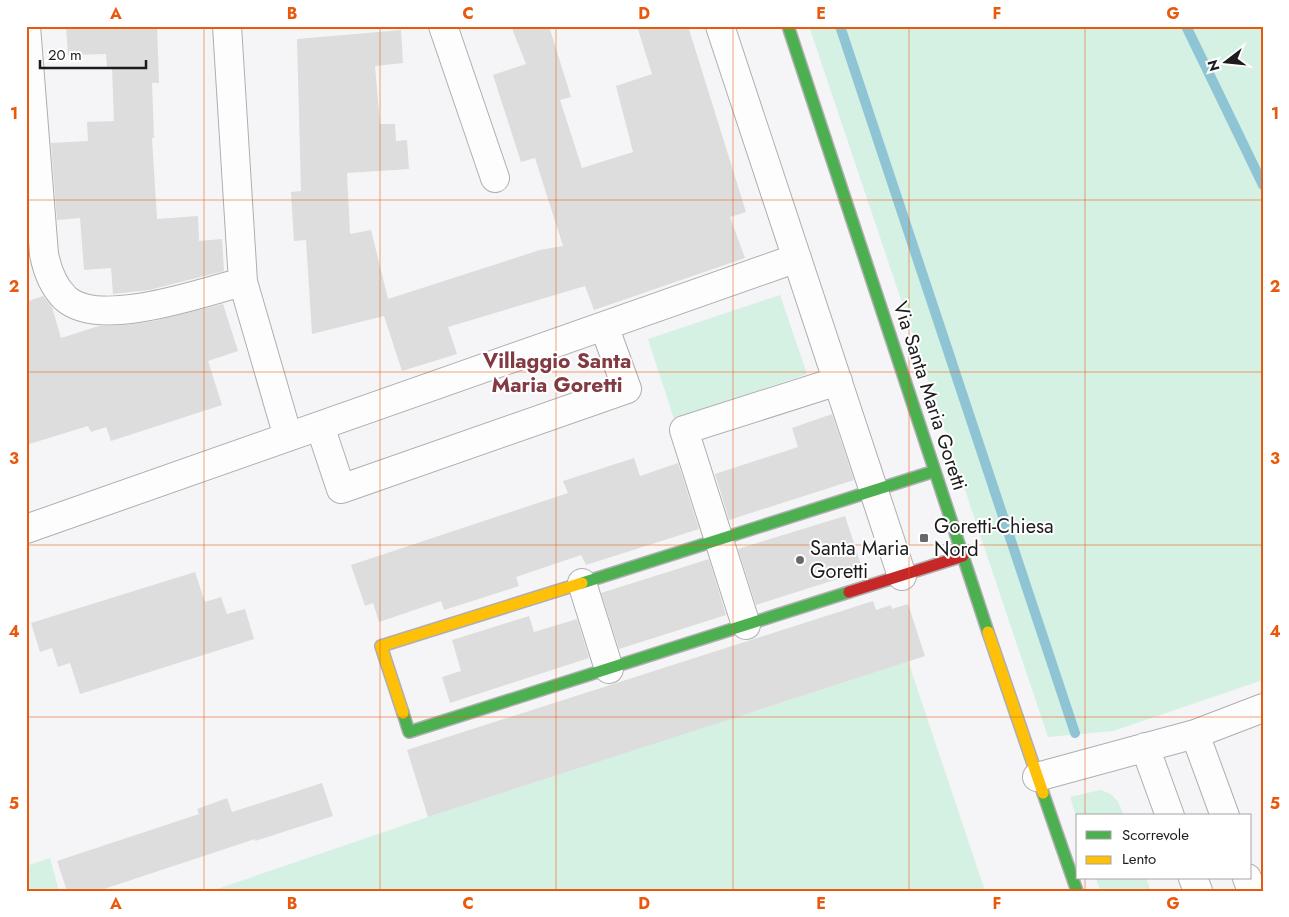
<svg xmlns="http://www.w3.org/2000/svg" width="1289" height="917" viewBox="0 0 1289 917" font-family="Jost,sans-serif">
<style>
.green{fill:#d5f1e3}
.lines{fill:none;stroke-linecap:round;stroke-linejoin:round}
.stream{stroke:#8fc4d4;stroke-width:10}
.building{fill:#dedddd}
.street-casing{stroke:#afaeb0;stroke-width:30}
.fast-casing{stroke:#afaeb0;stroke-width:14}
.slow-casing{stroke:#afaeb0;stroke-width:14}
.jam-casing{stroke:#afaeb0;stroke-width:14}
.street{stroke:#fefdfe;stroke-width:28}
.fast{stroke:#4caf50;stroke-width:11}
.slow{stroke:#ffc107;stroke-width:11}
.jam{stroke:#c62828;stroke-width:11}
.grid{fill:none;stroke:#e8590c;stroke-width:1;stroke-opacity:0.55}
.poi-dot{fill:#696769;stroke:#fff;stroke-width:2}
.labels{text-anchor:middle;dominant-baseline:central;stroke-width:4;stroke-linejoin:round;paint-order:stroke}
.street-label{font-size:20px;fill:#1d1b1d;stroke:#fff}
.poi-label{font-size:20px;fill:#1d1b1d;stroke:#fff;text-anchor:start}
.neighbourhood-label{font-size:21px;font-weight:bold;fill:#823a43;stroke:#fff}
.neatline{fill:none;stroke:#e8590c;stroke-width:2}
.grid-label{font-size:16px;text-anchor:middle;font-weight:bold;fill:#e8590c}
</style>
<rect width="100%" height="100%" fill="#f5f4f6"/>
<path class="green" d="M809 26H1263V680L1113 731 1048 737Z
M780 295 807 374 674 419 648 339Z
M908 661 985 891H211L428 817Z
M1100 790C1115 794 1119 801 1124 816H1078V822L1070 797Z
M50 858 59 891H26V866Z
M1096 878H1146L1151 891H1100Z"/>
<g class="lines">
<path class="stream" d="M840 26 1075 733
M1186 26 1263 185"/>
</g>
<path class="building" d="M66 26H157L159 83H152L154 138H152L157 219 198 216 199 241 222 239 224 271 149 290 113 294 111 268 84 270 80 218 57 220 51 143 88 141 87 122 114 121 112 68H107L106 54 68 55Z
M511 26H549L571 97 560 100 582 168 633 152 616 86 652 74 637 26H688L746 212 730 217 745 258 594 310 585 286 448 327 457 354 402 371 384 316 312 334 306 240 294 241 291 192 301 191 297 39 401 30 403 63 375 66 380 124H395L396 141 407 140 409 169 347 173 350 234 371 230 388 299 540 250 563 246 535 158 521 162 493 75 526 64Z
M43 296 52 307 61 338 99 326 126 325 154 321 223 304 238 351 208 361 222 405 111 441 106 427 91 432 88 426 26 445V302Z
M832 414 854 480 729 520 715 474 798 447 792 428Z
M634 458 640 476 678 463 699 529 586 565 581 555 516 577 519 586 444 610 441 601 379 622 373 603 365 606 351 565 568 493 563 481Z
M845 516 863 571 756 605 738 549Z
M709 559 726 615 619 649 601 593Z
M195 572 205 602 221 597 227 614 245 609 254 639 80 694 70 663 58 667 52 648 40 652 31 623Z
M873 601 876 610 891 605 892 609 908 604 925 656 428 817 407 750Z
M529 616 534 632 577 619 589 658 450 703 442 677 461 671 452 640Z
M322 783 333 816 255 841V839L98 891H67L57 861 199 814 197 809 227 798 232 812Z"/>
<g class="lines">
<defs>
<path id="street" d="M26 26 44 254C47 270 53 286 65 298 100 330 202 292 243 282
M227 26 243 282 288 437
M443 26 495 178
M720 26 902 576
M320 426 341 489 627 389 604 326
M26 529 797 258
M582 583 609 669
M746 625 684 430 838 381
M1195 734 1263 708
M1145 747 1170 816
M1037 777 1195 734 1225 816
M1193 878 1198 891
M1247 878 1252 891"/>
<path id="fast" d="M788 26 988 632
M582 583 935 471
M403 713 409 732 849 592
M1043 793 1077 891"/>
<path id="slow" d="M988 632 1043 793
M403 713 381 646 582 583"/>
<path id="jam" d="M849 592 963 556"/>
</defs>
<use href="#street" class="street-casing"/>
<use href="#fast" class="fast-casing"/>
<use href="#slow" class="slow-casing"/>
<use href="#jam" class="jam-casing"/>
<use href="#street" class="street"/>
<use href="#fast" class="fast"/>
<use href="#slow" class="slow"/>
<use href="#jam" class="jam"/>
</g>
<path class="grid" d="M204 26V891M380 26V891M556 26V891M733 26V891M909 26V891M1085 26V816M26 200H1263M26 372H1263M26 545H1263M26 717H1263M1085 878V891"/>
<g class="poi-dot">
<rect x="919" y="533" width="10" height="10" rx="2.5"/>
<circle cx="800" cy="560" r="5"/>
</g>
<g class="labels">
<g class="street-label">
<text transform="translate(930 396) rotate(72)">Via Santa Maria Goretti</text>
</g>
<g class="poi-label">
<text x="934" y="526">Goretti-Chiesa<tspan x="934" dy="23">Nord</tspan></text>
<text x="810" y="548">Santa Maria<tspan x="810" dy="23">Goretti</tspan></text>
</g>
<g class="neighbourhood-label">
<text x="557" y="361">Villaggio Santa<tspan x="557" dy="24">Maria Goretti</tspan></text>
</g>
</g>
<rect width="1289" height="917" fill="none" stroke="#ffffff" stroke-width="55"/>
<rect x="1076" y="814" width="175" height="65" fill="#ffffff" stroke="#a5a4a5"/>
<rect x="1086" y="831" width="25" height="8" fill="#4caf50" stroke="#a5a4a5"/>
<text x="1122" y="840" font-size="15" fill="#1d1b1d">Scorrevole</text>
<rect x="1086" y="856" width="25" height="8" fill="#ffc107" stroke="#a5a4a5"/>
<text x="1122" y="864" font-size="15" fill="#1d1b1d">Lento</text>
<g transform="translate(1226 62) rotate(254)" stroke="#ffffff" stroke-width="4" paint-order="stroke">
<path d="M0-4L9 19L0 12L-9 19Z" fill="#1d1b1d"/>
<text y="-8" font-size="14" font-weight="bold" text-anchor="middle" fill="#1d1b1d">N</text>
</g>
<path d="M40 60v8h106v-8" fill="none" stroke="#1d1b1d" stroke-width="2.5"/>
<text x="48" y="60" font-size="15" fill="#1d1b1d" stroke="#ffffff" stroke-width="4" paint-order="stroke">20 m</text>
<rect x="28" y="28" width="1234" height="862" class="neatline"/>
<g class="grid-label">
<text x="116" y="19">A</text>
<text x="292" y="19">B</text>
<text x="468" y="19">C</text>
<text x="644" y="19">D</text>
<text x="821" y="19">E</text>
<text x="997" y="19">F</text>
<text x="1173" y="19">G</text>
<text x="14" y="119">1</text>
<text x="1275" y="119">1</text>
<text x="14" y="292">2</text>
<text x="1275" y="292">2</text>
<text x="14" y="464">3</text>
<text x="1275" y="464">3</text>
<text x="14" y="637">4</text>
<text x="1275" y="637">4</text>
<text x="14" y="809">5</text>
<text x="1275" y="809">5</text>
<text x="116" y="909">A</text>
<text x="292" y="909">B</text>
<text x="468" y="909">C</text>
<text x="644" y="909">D</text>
<text x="821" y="909">E</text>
<text x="997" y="909">F</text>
<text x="1173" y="909">G</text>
</g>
</svg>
